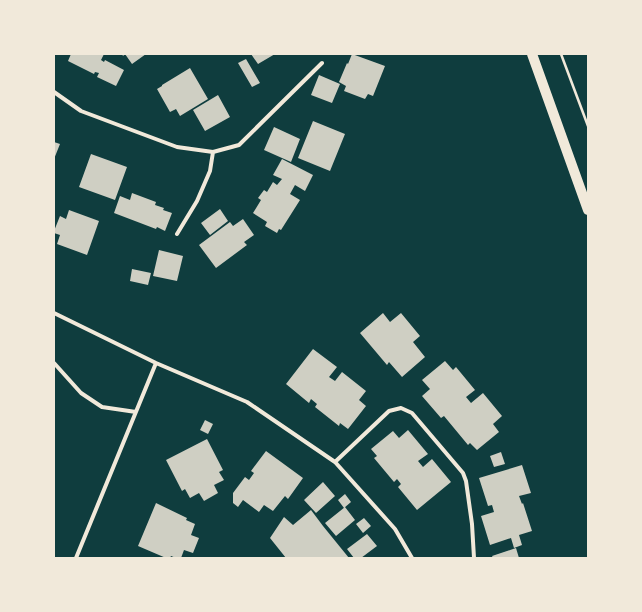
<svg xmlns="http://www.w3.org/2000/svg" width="642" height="612" viewBox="0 0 642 612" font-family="Commissioner,sans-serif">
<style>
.building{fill:#cfcfc3}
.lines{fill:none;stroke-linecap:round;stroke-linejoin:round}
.path{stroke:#f1e9da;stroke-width:2.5}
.minor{stroke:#f1e9da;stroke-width:4}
.primary{stroke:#f1e9da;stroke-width:10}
</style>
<rect width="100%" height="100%" fill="#0f3d3e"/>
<path class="building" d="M71 54H104L101 60 104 62 105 60 124 70 116 86 97 77 99 73 95 72 94 74 68 61Z
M122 54H146L132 64 125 54 123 56Z
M251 54H275L258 64Z
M352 54 385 66 373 96 368 94 365 99 344 91 346 86 339 82 347 63 348 64Z
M246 59 260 83 252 87 238 63Z
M190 68 208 99 180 116 176 109 170 112 157 89 162 86V85Z
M319 75 340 84 332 103 311 95Z
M218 95 230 117 205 131 193 110Z
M313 121 345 134 330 171 298 158Z
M274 127 300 139 291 162 264 150Z
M54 142 60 144 54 159Z
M91 154 127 167 115 200 79 187Z
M282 159 313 175 305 191 295 185 290 194 300 200 281 230 279 229 277 233 265 226 267 222 253 213 261 200 258 198 264 190 267 192 273 182 277 185 282 179 273 175Z
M132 193 156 202 155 205 164 208 163 210 172 213 165 231 157 227 156 229 114 213 120 196 130 200Z
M220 209 228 221 210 235 201 223Z
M69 210 99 221 87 255 57 244 60 235 54 233V231L60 216 66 219Z
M243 219 254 235 244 242 247 245 216 268 199 245 230 222 233 226Z
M159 250 183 256 177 281 153 276Z
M132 269 151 273 148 285 130 281Z
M383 313 390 322 401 313 420 336 413 342 425 357 402 377 389 362 387 365 360 333Z
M313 349 337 367 329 377 335 381 342 372 366 391 359 400 366 406 348 429 340 423 339 426 315 407 317 404 311 399 309 403 286 384Z
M445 361 453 370 456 367 475 390 466 397 471 403 483 393 502 416 493 424 499 432 477 450 470 443 468 445 444 416 441 418 422 396 430 389 422 380Z
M205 420 213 424 208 434 200 430Z
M408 430 428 454 418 461 423 467 432 459 451 482 417 510 398 487 401 484 397 479 394 482 374 458 377 456 371 449 393 431 399 438Z
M207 439 223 470 219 472 224 480 214 485 218 493 204 501 199 493 190 498 185 489 182 491 166 460Z
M266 451 303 478 288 499 285 496 273 511 264 505 259 512 243 500 238 507 233 503V493L245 477 249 480 254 473 251 471Z
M501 452 505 464 494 467 490 456Z
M522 465 531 493 519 496 522 504 523 503 532 531 519 535 522 545 514 548 511 538 490 545 481 516 494 512 492 505 488 506 479 478Z
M323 482 335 496 316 513 304 500Z
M345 494 351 502 344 508 338 500Z
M156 503 187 518 186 520 195 524 191 535 199 538 193 553 184 550 181 558H176L171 556 170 558H166L138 546Z
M345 507 355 520 336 536 325 523Z
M311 510 323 526 349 558H286L270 538 284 517 293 525Z
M364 518 371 526 363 533 356 524Z
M367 534 377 546 361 558H354L347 549Z
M516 548 519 558H493L492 556Z"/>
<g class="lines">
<path class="path" d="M561 54 588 126"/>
<path class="minor" d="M54 92 81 111 177 147 213 152 239 145 322 63
M177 234 197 201 210 171 213 152
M54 313 156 363 247 402 335 462 395 529 412 558
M54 363 81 393 102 407 136 412
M335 462 389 411 401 408 412 413 463 473 466 481 472 524 474 558
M76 558 156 363"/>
<path class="primary" d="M532 54 588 210"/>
</g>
<rect width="642" height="612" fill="none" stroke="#f1e9da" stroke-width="110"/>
</svg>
